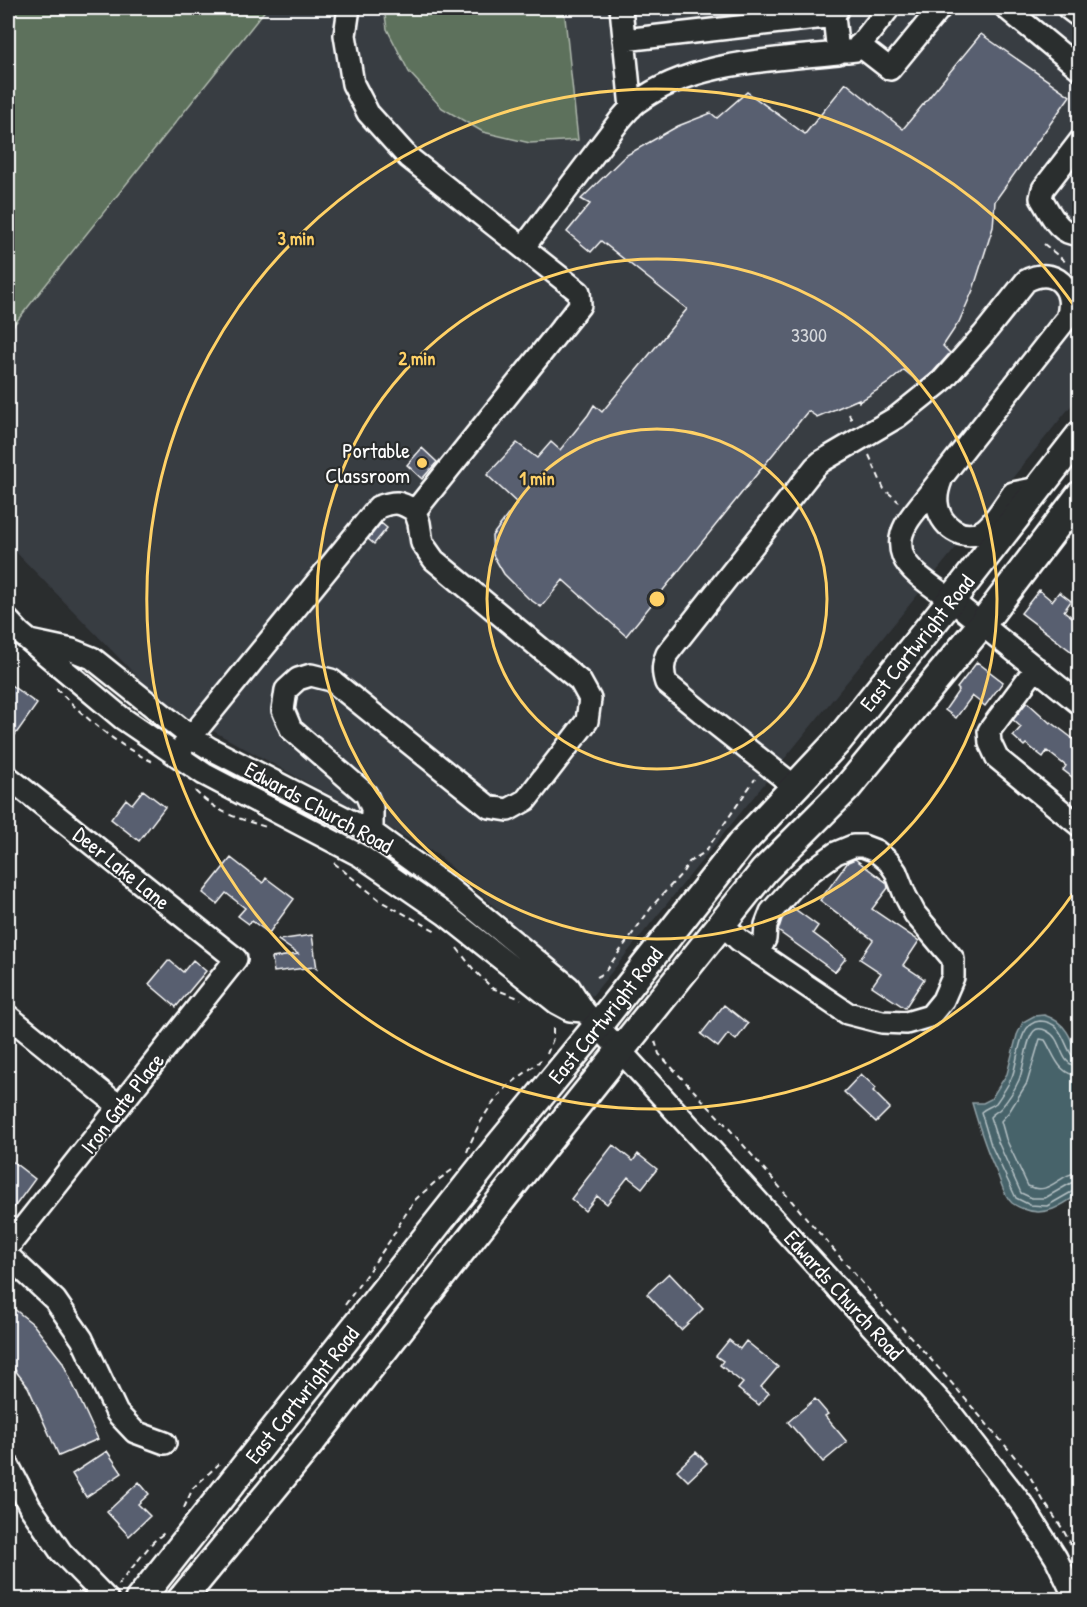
<svg xmlns="http://www.w3.org/2000/svg" width="1087" height="1607" viewBox="0 0 1087 1607" font-family="'Patrick Hand',sans-serif">
<style>
.built{fill:#383c42}
.green{fill:#5d715b;stroke:#aeb8ad;stroke-width:1.5}
.water{fill:#47636b;stroke:#91a1a6;stroke-width:1.5}
.lines{fill:none;stroke-linecap:round;stroke-linejoin:round}
.shore{stroke:#b5c1c4;stroke-width:1.5}
.building{fill:#585e6f;stroke:#fff;stroke-width:1.5}
.minor-casing{stroke:#fff;stroke-width:26}
.major-casing{stroke:#fff;stroke-width:32}
.path{stroke:#fff;stroke-width:2;stroke-dasharray:6 4.5;stroke-linecap:butt}
.minor{stroke:#2a2d2e;stroke-width:21}
.major{stroke:#2a2d2e;stroke-width:27}
.ring{fill:none;stroke:#ffd166;stroke-width:3}
.poi-dot{fill:#ffd166;stroke:#2a2d2e;stroke-width:2}
.labels{text-anchor:middle;dominant-baseline:central;stroke-width:4.5;stroke-linejoin:round;paint-order:stroke}
.number-label{font-size:20px;fill:#d5d7db}
.poi-label{font-size:22px;fill:#fff;stroke:#2a2d2e;text-anchor:end}
.street-label{font-size:22px;fill:#fff;stroke:#2a2d2e}
.centre{fill:#ffd166;stroke:#2a2d2e;stroke-width:3}
.ring-label{font-size:18px;text-anchor:middle;font-weight:bold;fill:#ffd166;stroke:#2a2d2e;stroke-width:4.5;stroke-linejoin:round;paint-order:stroke}
</style>
<rect width="100%" height="100%" fill="#2a2d2e"/>
<filter id="ink" filterUnits="userSpaceOnUse"><feTurbulence type="fractalNoise" baseFrequency=".0167" numOctaves="2"/><feDisplacementMap in="SourceGraphic" scale="12" xChannelSelector="R" yChannelSelector="G"/><feConvolveMatrix kernelMatrix="1 2 1 2 8 2 1 2 1" color-interpolation-filters="sRGB"/></filter>
<g filter="url(#ink)">
<path class="built" d="M267 8H1079V396L592 996 437 854 164 704 8 544V332Z"/>
<path class="green" d="M8 8H267L8 332Z
M384 8H564L578 140 530 143 483 132 442 108 409 72 387 29Z"/>
<path class="water" d="M1044 1015C1067 1022 1072 1040 1079 1061L1080 1193C1063 1205 1045 1218 1024 1209 1020 1208 1015 1205 1012 1203 1004 1196 1001 1182 997 1173 986 1150 979 1127 972 1103H983L991 1099 1007 1074 1017 1035 1023 1022 1034 1016Z"/>
<g class="lines">
<path class="shore" d="M1080 1060C1063 1058 1068 1021 1040 1021 1017 1022 1019 1064 1011 1079 1007 1087 1001 1096 996 1103 991 1107 985 1108 981 1112L991 1145 1016 1198 1030 1205 1047 1206 1075 1190 1080 1189
M1080 1067C1058 1066 1064 1039 1047 1031 1043 1029 1038 1027 1034 1031 1026 1039 1024 1069 1019 1080 1015 1089 1007 1101 1001 1108 997 1112 993 1113 990 1117L998 1142 1021 1193 1032 1198H1045L1071 1183 1080 1181
M1080 1076C1058 1075 1055 1056 1045 1040L1040 1039 1027 1083 1009 1112 1001 1121 1006 1139 1028 1186C1050 1197 1059 1173 1080 1172"/>
</g>
<path class="building" d="M981 34 1070 96 995 201 993 227 973 290 959 322 943 346 950 353 933 372 920 383 904 370 887 384 859 402V399L817 417 808 411 626 636 563 580 541 607 528 598 504 574 493 555 492 536 517 503 487 475 517 443 537 458 551 442 560 450 588 415 594 405 602 412 687 309 601 241 591 252 567 232 590 204 581 199 625 156 678 126 711 113 717 118 747 92 805 134 846 83 903 129Z
M422 448 437 462 422 479 407 465Z
M381 523 387 528 374 544 368 539Z
M1039 590 1052 601 1059 592 1071 601 1064 611 1080 623V658L1021 613Z
M977 662 1003 682 985 706 972 696 956 718 945 710 959 690 957 688Z
M8 683 37 704 8 745Z
M1027 702 1050 723 1051 722 1080 744V783L1063 770 1066 766 1047 751 1043 757 1026 744 1024 746 1013 736 1021 727 1013 720Z
M143 790 165 807 139 841 111 819 126 799 132 804Z
M231 858 263 883 266 878 294 899 269 933 252 921 249 924 238 916 245 908 226 893 217 904 203 893Z
M855 859 887 883 888 888 872 909 919 941 903 965 924 979 905 1008 872 986 881 973 860 959 873 940 820 900 848 862Z
M792 907 818 926 813 933 846 958 835 972 778 931 782 919Z
M312 935 317 969 314 967 274 972 272 958 298 954 278 940Z
M169 960 183 972 193 960 206 971 176 1007 149 984Z
M724 1005 748 1024 736 1040 728 1034 718 1047 701 1034Z
M861 1074 876 1088 873 1091 890 1108 876 1122 844 1092Z
M613 1145 633 1161 638 1154 657 1169 642 1188 628 1177 607 1204 597 1196 585 1211 571 1199Z
M8 1158 35 1179 8 1216Z
M669 1273 703 1309 681 1330 647 1294Z
M8 1304 33 1324 62 1361 98 1439 59 1456 28 1387 8 1361Z
M729 1340 740 1349 746 1341 778 1367 761 1387 769 1393 759 1405 738 1389 743 1383 720 1365 723 1361 716 1356Z
M815 1399 828 1414 825 1416 847 1442 823 1462 788 1422Z
M107 1451 122 1473 86 1497 72 1474Z
M696 1452 707 1463 688 1481 677 1470Z
M139 1482 149 1494 138 1504 150 1516 129 1536 107 1512Z"/>
<g class="lines">
<defs>
<path id="minor" d="M349 8 345 35 353 84 368 113 408 157 579 292 580 305 415 511 419 523 422 543 434 560 580 681 590 699 587 721 526 800 508 810 489 807 331 680 311 675 298 679 286 690 283 710 291 729 366 794 372 808V832
M621 8 631 108
M1006 8 1080 69
M1068 8 1080 17
M624 40 834 16
M859 45 890 69 940 8
M847 51 856 50 889 8
M1080 141 1043 189 1041 198C1050 213 1059 236 1080 234
M523 248 620 120C625 114 630 108 636 103 691 61 772 60 838 53L834 16 838 8
M941 480C938 488 936 495 937 503 939 525 963 544 984 530 993 524 1006 503 1013 493L1038 488
M8 620 20 633 122 718 204 774 361 856 445 914 557 1003 570 1010 584 1011
M30 641 72 650 92 658 191 737 209 748 372 832 449 888 569 987 584 1011 950 1412 1024 1507 1056 1558 1076 1600
M1036 668 989 731 990 743 997 758 1080 826
M182 748 378 507C395 501 399 501 415 511
M8 777 236 959 8 1247
M794 786 717 725 666 683C662 671 663 664 667 654L815 467 822 461 897 417 942 381 983 335 1026 281C1055 265 1077 289 1067 318L913 514C903 527 897 540 903 556 910 574 939 590 954 602 996 636 1038 670 1080 704
M722 924 739 940 847 1013 882 1022 906 1023 930 1016 943 1000 953 977V959L915 914 905 895 896 872 889 862 876 851 863 846H853L836 853 810 872 792 888 771 912 766 925 765 939 758 953
M8 1016 119 1106
M8 1256 55 1300 82 1339 117 1413 135 1432 165 1443
M8 1465 30 1507 61 1552 108 1600"/>
<g id="major">
<path id="s1" d="M139 1600 498 1147 599 1024 740 845 837 742 960 589 1080 435"/>
<path d="M181 1600 312 1441 531 1162 764 871 847 788 982 624 1080 495"/>
</g>
</defs>
<use href="#minor" class="minor-casing"/>
<use href="#major" class="major-casing"/>
<path class="path" d="M1044 244 1068 264
M849 414 853 423
M869 455 884 489 899 502
M56 688C84 717 116 745 153 762
M195 791C220 814 234 817 266 827
M334 863 382 902 436 931
M457 948 474 970 492 988 521 999
M597 977 604 973 654 904 683 872 689 862 705 852 755 779
M655 1041 659 1054 726 1125 865 1286 943 1373 1009 1450 1028 1473 1043 1500 1062 1528 1080 1561
M547 1054 553 1039V1024
M467 1152C476 1128 488 1106 507 1087 517 1078 530 1070 541 1060
M345 1305 391 1239 403 1218 416 1199 434 1183 452 1170
M184 1508 193 1488 219 1464
M118 1585 153 1542 164 1533"/>
<use href="#minor" class="minor"/>
<use href="#major" class="major"/>
</g>
</g>
<g class="ring">
<circle cx="657" cy="599" r="170"/>
<circle cx="657" cy="599" r="340"/>
<path d="M1077 888A510 510 0 1 1 1077 310"/>
</g>
<circle class="poi-dot" cx="422" cy="463" r="6"/>
<g class="labels">
<g class="number-label">
<text x="809" y="334">3300</text>
</g>
<g class="poi-label">
<text x="410" y="450">Portable<tspan x="410" dy="25">Classroom</tspan></text>
</g>
<g class="street-label">
<text stroke="none"><textPath href="#s1" startOffset="1234">East Cartwright Road</textPath></text>
<text transform="translate(319 807) rotate(29)">Edwards Church Road</text>
<text transform="translate(122 868) rotate(39)">Deer Lake Lane</text>
<text stroke="none"><textPath href="#s1" startOffset="748">East Cartwright Road</textPath></text>
<text transform="translate(122 1103) rotate(-52)">Iron Gate Place</text>
<text transform="translate(844 1295) rotate(48)">Edwards Church Road</text>
<text stroke="none"><textPath href="#s1" startOffset="262">East Cartwright Road</textPath></text>
</g>
</g>
<circle cx="657" cy="599" r="9" class="centre"/>
<g class="ring-label">
<text x="296" y="245">3 min</text>
<text x="417" y="365">2 min</text>
<text x="537" y="485">1 min</text>
</g>
<rect width="1087" height="1607" fill="none" stroke="#2a2d2e" stroke-width="30"/>
<rect x="15" y="15" width="1057" height="1577" fill="none" stroke="#fff" stroke-width="2" filter="url(#ink)"/>
</svg>
